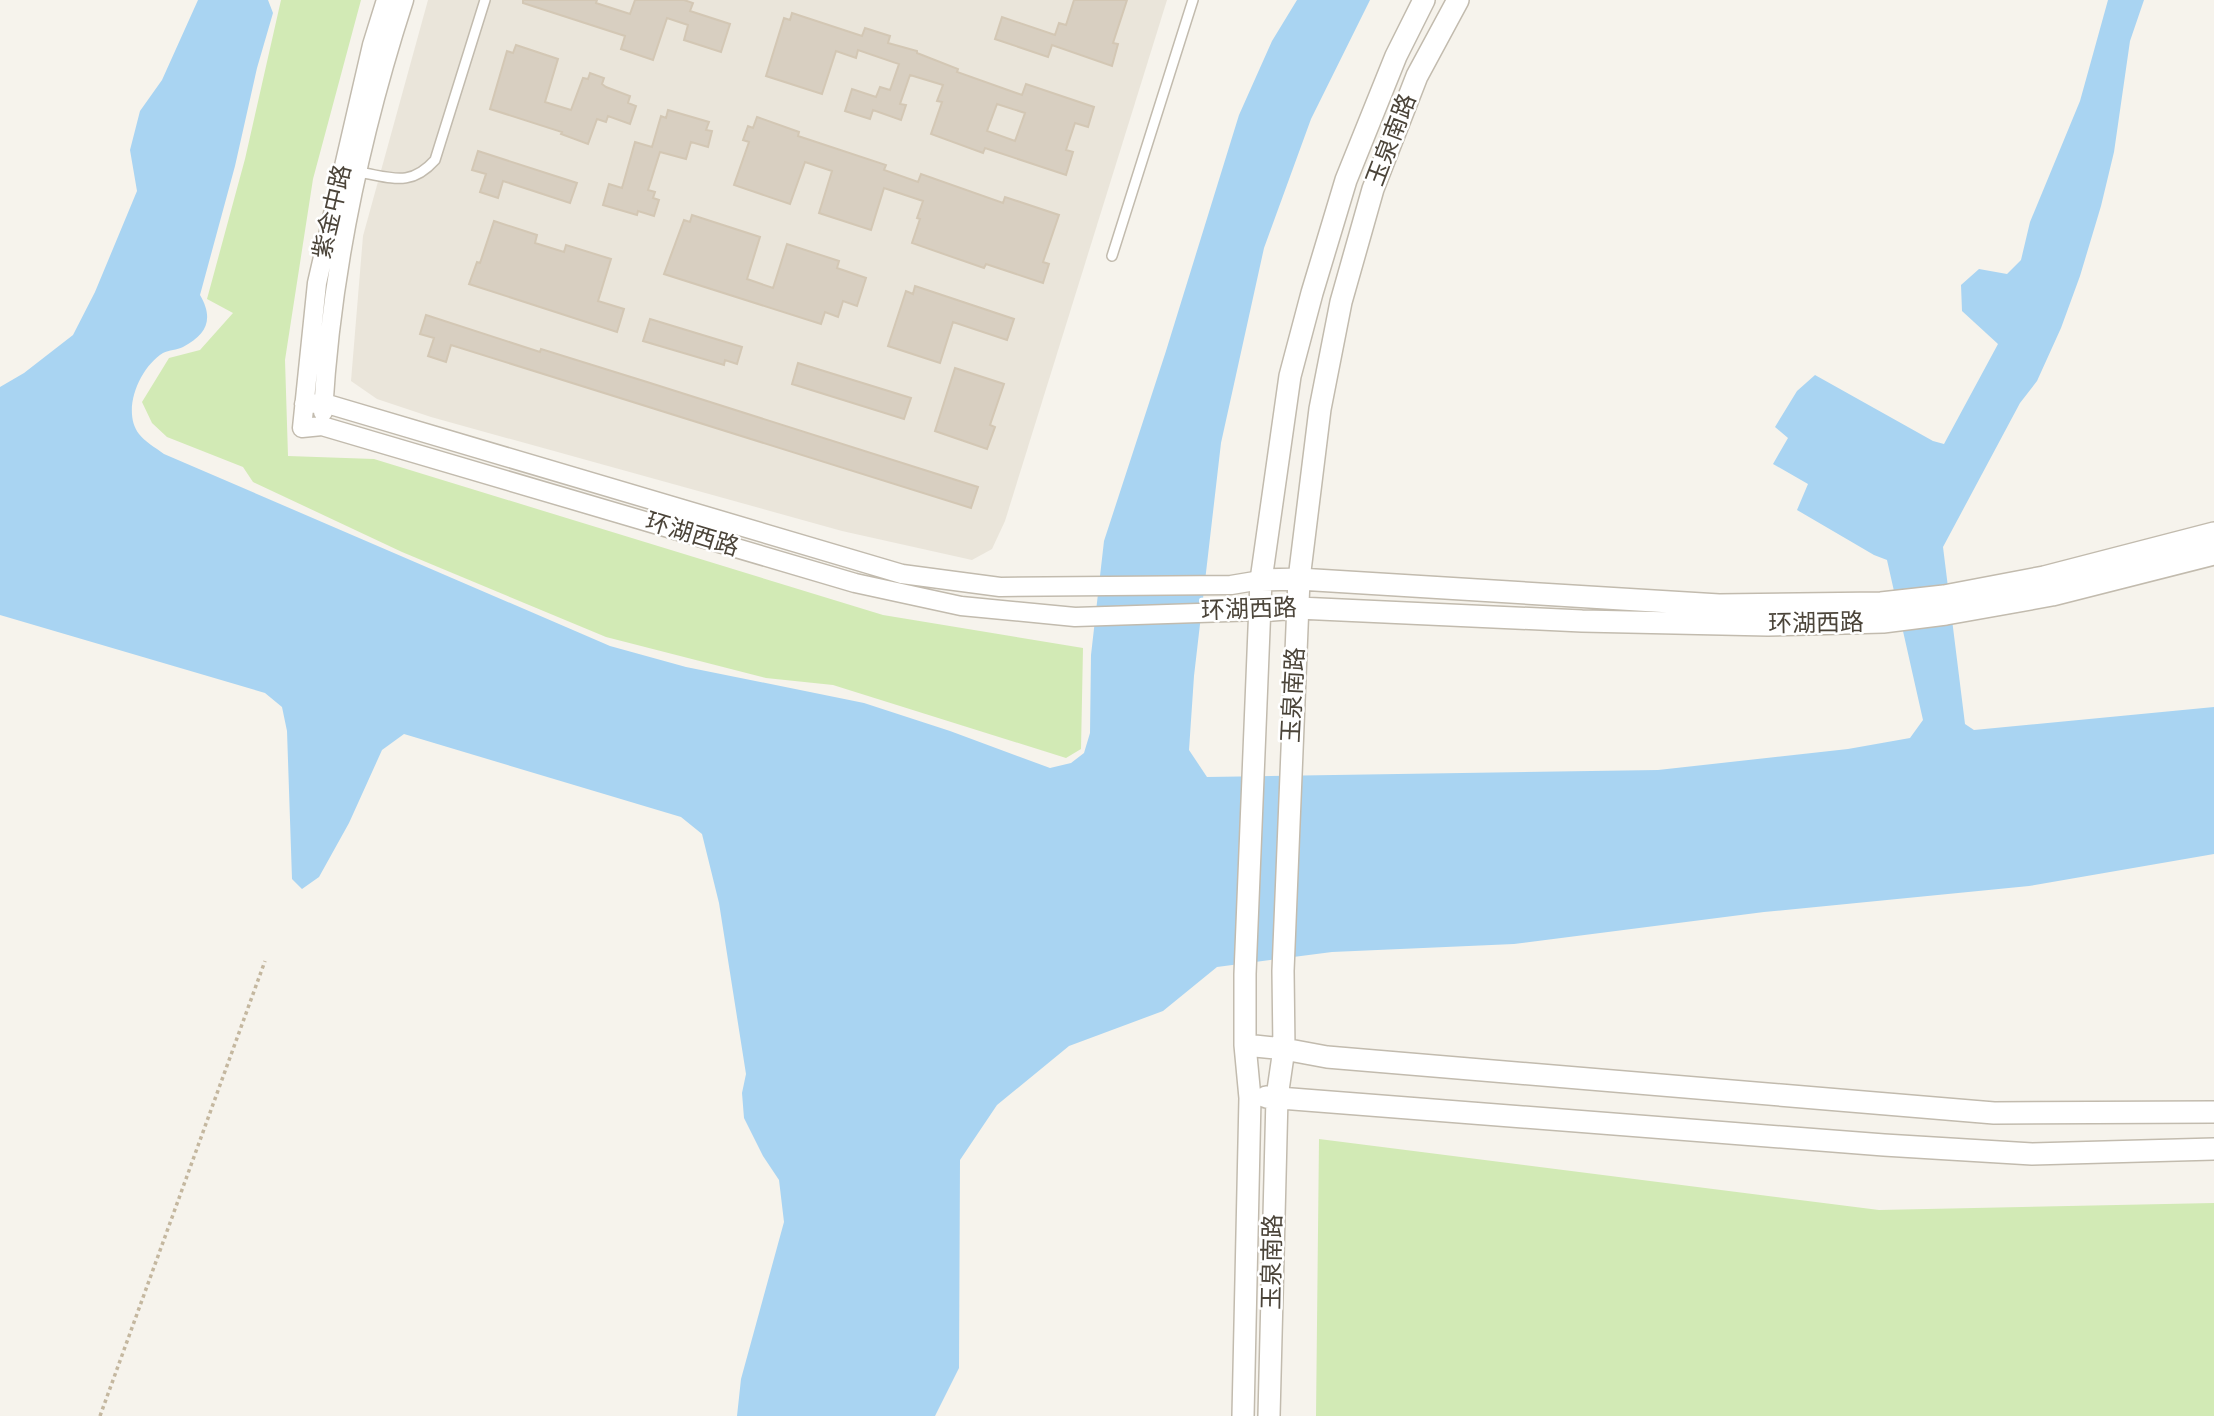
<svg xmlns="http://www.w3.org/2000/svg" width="2214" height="1416" viewBox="0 0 2214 1416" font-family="'Alegreya Sans','Noto Sans SC',sans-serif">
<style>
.residential{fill:#eae5da}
.green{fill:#d2eab5}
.water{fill:#a9d4f2}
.building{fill:#d8cfc1;stroke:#d3c7b4;stroke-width:2;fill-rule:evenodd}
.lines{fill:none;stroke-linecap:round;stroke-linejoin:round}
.service-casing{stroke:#c2bbae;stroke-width:12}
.minor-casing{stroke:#c2bbae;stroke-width:21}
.tertiary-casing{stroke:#c2bbae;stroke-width:24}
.path{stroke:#c4b79f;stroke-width:3.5;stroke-dasharray:3.5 3.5;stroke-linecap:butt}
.service{stroke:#fff;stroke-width:9}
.minor{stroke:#fff;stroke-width:18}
.tertiary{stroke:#fff;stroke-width:21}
.labels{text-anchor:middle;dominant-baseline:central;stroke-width:5;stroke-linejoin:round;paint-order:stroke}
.street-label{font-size:24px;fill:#4b4439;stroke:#fff}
</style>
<rect width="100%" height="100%" fill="#f6f3ec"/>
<path class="residential" d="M428 0H1167L1005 521 992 549 972 560 842 531 431 417 377 399 351 381 363 236Z"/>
<path class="green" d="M281 0H361L313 179 285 360 288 456 374 459 883 615 1083 648 1081 749 1066 758 833 685 766 678 606 637 402 552 253 482 243 467 167 437 152 423 142 402 169 358 200 350 233 313 207 299 245 159Z
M1319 1139 1879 1210 2214 1203V1416H1316Z"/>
<path class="water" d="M198 0H268L273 13 257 68 235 166 200 295C214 319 207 334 183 347 177 350 169 350 163 353 140 367 121 410 139 434 144 441 156 448 164 454L610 646 686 667 864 703 950 731 1050 768 1071 763 1084 753 1090 733 1091 655 1104 541 1166 351 1239 115 1272 41 1297 0H1370L1311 119 1264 248 1221 443 1194 676 1189 750 1207 777 1658 770 1848 749 1910 738 1923 720 1887 560 1874 555 1797 510 1808 484 1773 464 1788 438 1775 427 1797 391 1815 375 1933 441 1944 444 1998 344 1962 311 1961 285 1979 269 2007 274 2021 260 2030 222 2080 101 2108 0H2144L2130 41 2114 152 2101 206 2080 276 2061 328 2037 381 2020 403 1943 547 1965 724 1974 730 2214 707V854L2029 886 1764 912 1514 944 1332 952 1217 967 1163 1011 1069 1046 997 1105 960 1160 959 1368 935 1416H737L741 1379 784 1222 779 1180 763 1156 744 1118 742 1093 746 1074 719 903 702 834 681 817 404 734 382 750 349 823 319 877 302 889 292 879 287 731 282 707 265 693 0 615V387L24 373 73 335 95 292 137 191 130 150 140 111 162 80Z"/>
<path class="building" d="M523 0H597L596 3 630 14 635 0H684L693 3 690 11 730 24 721 52 684 40 688 25 667 18 653 60 621 49 625 36 523 3Z
M1074 0H1127L1113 43 1118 44 1112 66 1052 45 1048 57 995 39 1002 17 1055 35 1059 23 1066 25Z
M792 13 862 36 865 28 890 36 888 43 917 51V53L958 69 957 72 1022 95 1026 84 1094 107 1088 127 1075 123 1066 150 1073 152 1066 175 985 148 983 153 931 134 942 102 937 101 943 85 910 75 900 104 906 105 901 120 873 110 870 119 845 111 852 89 876 97 880 87 890 90 899 64 858 50 856 58 836 51 822 94 766 76 784 18 790 20ZM997 104 1025 113 1015 141 987 131Z
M516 45 558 59 545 102 571 110 583 78 588 79 590 73 604 78 602 84 606 87 630 96 628 103 636 106 630 124 608 116 606 122 597 119 588 144 561 134 562 132 490 109 507 51 513 53Z
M668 110 709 122 706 130 712 131 708 147 691 142 686 159 660 152 648 190 655 192 653 198 659 200 654 216 638 211 637 215 603 205 609 184 622 188 635 142 652 147 661 116 666 118Z
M757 117 799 132 798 136 886 165 884 170 918 182 921 174 1003 203 1005 197 1059 215 1043 262 1049 264 1043 283 986 264 984 268 912 243 920 219 917 218 923 201 884 188 871 230 819 213 832 171 805 162 790 204 734 185 749 142 743 140 748 126 753 128Z
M478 151 577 183 570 203 503 181 498 198 480 192 486 174 472 170Z
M692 215 760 237 747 279 773 288 787 244 839 261 837 268 866 278 857 306 843 301 838 317 825 312 821 324 664 274 684 220 690 222Z
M494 221 537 235 535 243 564 252 566 245 611 259 598 301 624 309 617 332 469 284 477 262 480 263Z
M915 286 1014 319 1007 340 953 322 940 363 888 346 906 291 913 294Z
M426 315 540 352 541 349 647 382 978 487 971 508 451 345 446 362 428 356 434 338 420 334Z
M650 319 742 347 737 364 725 360 724 365 643 341Z
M798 363 911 398 904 419 792 384Z
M955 368 1004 384 990 425 995 427 987 449 935 431Z"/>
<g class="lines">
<defs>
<path id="service" d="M358 172C391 177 410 188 435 160L485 0
M1112 256 1193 0"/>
<path id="minor" d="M386 0 372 45 317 283 302 428 322 426 855 583 961 606 1075 617 1260 611
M304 404 324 403 902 574 1000 587 1231 585 1261 580
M323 412C331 272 361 133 404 0"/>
<path id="tertiary" d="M1261 580 1299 579 1719 605 1881 603 1944 596 2044 577 2214 533
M1260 611 1298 608 1582 621 1768 625 1883 622 1946 614 2052 595 2214 554
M1245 1045 1284 1049 1327 1057 1994 1113 2214 1112
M1266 1097 1884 1145 2032 1154 2214 1149
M1243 1416 1250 1098 1245 1045V974L1261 580 1290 376 1312 293 1346 180 1396 56 1424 0
M1269 1416 1277 1097 1284 1049 1283 971 1299 579 1320 409 1341 302 1373 189 1417 76 1458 0"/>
</defs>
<use href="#service" class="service-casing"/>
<use href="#minor" class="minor-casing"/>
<use href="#tertiary" class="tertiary-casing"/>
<path class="path" d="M100 1416 265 961"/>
<use href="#service" class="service"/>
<use href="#minor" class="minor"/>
<use href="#tertiary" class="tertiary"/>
</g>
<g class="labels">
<g class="street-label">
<text transform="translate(1392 140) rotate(-69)">玉泉南路</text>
<text transform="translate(333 212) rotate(-77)">紫金中路</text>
<text transform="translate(692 535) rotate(17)">环湖西路</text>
<text transform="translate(1249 610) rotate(-2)">环湖西路</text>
<text transform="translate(1816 624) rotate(-1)">环湖西路</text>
<text transform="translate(1294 695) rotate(-87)">玉泉南路</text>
<text transform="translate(1273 1262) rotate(-89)">玉泉南路</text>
</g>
</g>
</svg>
